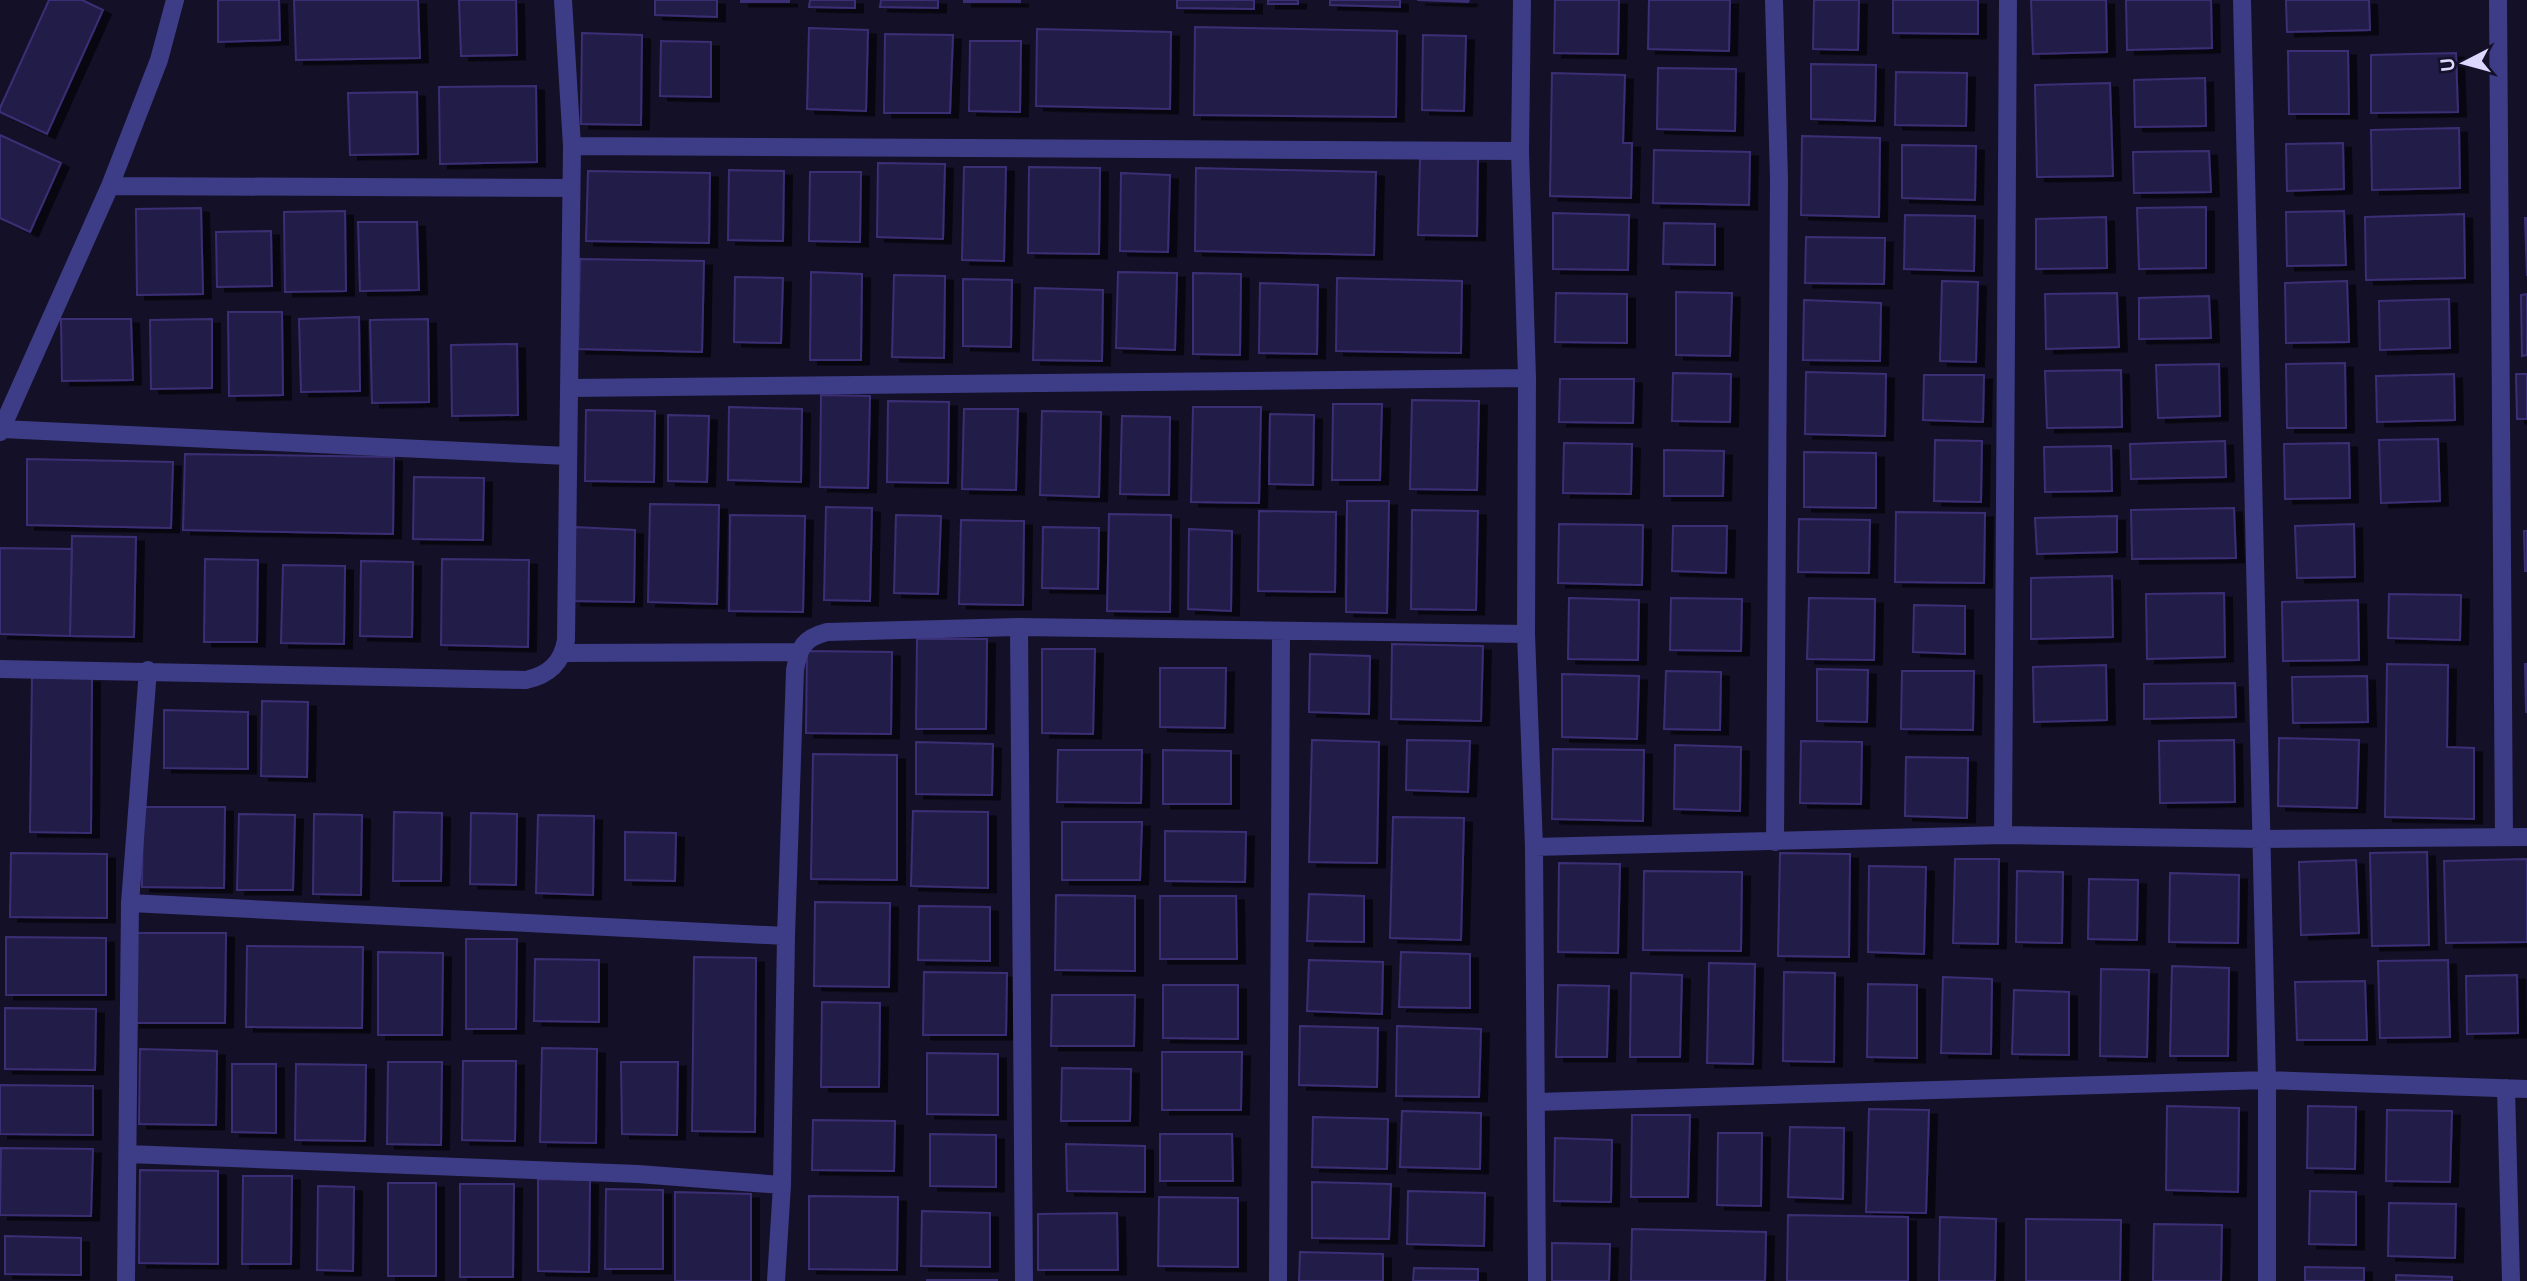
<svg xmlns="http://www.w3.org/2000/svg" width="2527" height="1281" viewBox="0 0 2527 1281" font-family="Figtree,sans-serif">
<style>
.building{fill:#241c48;stroke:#3b2f74;stroke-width:2;filter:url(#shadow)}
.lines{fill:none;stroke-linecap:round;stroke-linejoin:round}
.minor{stroke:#3d3c86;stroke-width:18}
</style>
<defs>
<filter id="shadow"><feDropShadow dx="8" dy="4.5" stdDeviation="0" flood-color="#0009"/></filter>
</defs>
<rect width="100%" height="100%" fill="#141027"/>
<path class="building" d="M49 0H82L103 10 47 134 0 112V108Z
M218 0H279L280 40 218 42Z
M294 0H418L420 58 296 60Z
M459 0H516L517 55 461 56Z
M655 0H717V17L655 15Z
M741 0H789V2H741Z
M810 0H855V8L809 7Z
M881 0H938V8L880 7Z
M964 0H1020V2H964Z
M1177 0H1254V9L1177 8Z
M1268 0H1298V4H1268Z
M1330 0H1400V7L1330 5Z
M1417 0H1469L1468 2Z
M1555 0H1619L1618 54 1554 53Z
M1649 0H1730L1729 51 1648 49Z
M1814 0H1859L1858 50 1813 49Z
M1893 0H1978V34L1893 33Z
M2031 0H2106L2107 52 2033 54Z
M2126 0H2211L2212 48 2127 50Z
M2286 0H2369L2370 30 2287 32Z
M1195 27 1397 31 1396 117 1194 115Z
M809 28 868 30 866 111 807 109Z
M1037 29 1171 32 1170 109 1036 106Z
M582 33 642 35 641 125 581 124Z
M885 34 953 35 950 113H884Z
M1423 35 1466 36 1464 111 1422 110Z
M661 41 711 42V97L660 96Z
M970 41H1021L1020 112 969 111Z
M2288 51H2348L2349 114H2289Z
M2456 53 2458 112 2371 113V55Z
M1811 64 1876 65 1875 121 1811 119Z
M1658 68 1736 69 1735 131 1657 129Z
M1896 72 1967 73 1966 126 1895 125Z
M1552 73 1625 75 1623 143H1632L1631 198 1550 196Z
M2205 78 2206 126 2135 127 2134 80Z
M2110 83 2113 176 2037 177 2035 85Z
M536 86 537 162 440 164 439 87Z
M417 92 418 154 350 155 348 93Z
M2459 128 2460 188 2372 190 2371 130Z
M0 135 61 163 30 232 0 218Z
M1802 136 1880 138 1879 217 1801 215Z
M2343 143 2344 189 2287 191 2286 144Z
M1902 145 1976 146 1975 200 1902 198Z
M1654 150 1750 152 1749 205 1653 203Z
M2209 151 2211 192 2134 193 2133 152Z
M1420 159H1478L1477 236 1418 235Z
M878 163 945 164 943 239 877 237Z
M964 167H1006L1004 261 962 260Z
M1029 167 1100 168 1099 254 1028 253Z
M1196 168 1376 172 1374 255 1195 251Z
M729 170 784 171 783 241 728 240Z
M588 171 710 173 709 243 586 241Z
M810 172H861L860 242 809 241Z
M1121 173 1170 175 1168 252 1120 251Z
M2206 207V268L2139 269 2137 208Z
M201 208 203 294 137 295 136 209Z
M345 211 346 291 285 292 284 212Z
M2344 211 2346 265 2287 266 2286 212Z
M1553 213 1629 215 1628 270 1553 269Z
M2464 214 2465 278 2366 280 2365 217Z
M1905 215 1975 216 1974 271 1904 269Z
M2106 217 2107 268 2036 269V219Z
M2525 218H2527V276Z
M358 222H417L419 290 360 291Z
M1664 223 1715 224V265L1663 264Z
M271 231 272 286 217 287 216 232Z
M1806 237 1885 238 1884 284 1805 283Z
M580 259 704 261 702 352 578 349Z
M811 272 862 274 861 360H810Z
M1118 272 1177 273 1175 350 1116 348Z
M1193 273 1241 274 1240 355 1193 354Z
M894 275 945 276 944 358 892 357Z
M735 277 783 278 781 343 734 342Z
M1337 278 1462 281 1461 353 1336 351Z
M963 279 1012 280 1011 347 963 346Z
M1942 281 1978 282 1976 362 1940 361Z
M2347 281 2349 342 2286 343 2285 283Z
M1260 283 1318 285 1317 354 1259 353Z
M1035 288 1103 290 1102 361 1033 360Z
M1676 292 1732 293 1730 356 1676 355Z
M1556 293 1627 294V343L1555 342Z
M2117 293 2119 347 2046 349 2045 294Z
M2527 294V355L2522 356 2521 295Z
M2209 296 2211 338 2139 339V298Z
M2449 299 2450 348 2380 350 2379 301Z
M1804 300 1881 303 1880 361 1803 360Z
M228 312H282L283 395 229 396Z
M359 317 360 391 301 392 299 319Z
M61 319H131L133 380 62 381Z
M212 319V388L151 389 150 320Z
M428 319 429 402 372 403 370 320Z
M517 344 518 415 452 416 451 345Z
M2345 363 2346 428H2287L2286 364Z
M2219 364 2220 416 2158 418 2156 365Z
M2121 370 2122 427 2047 428 2045 371Z
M1806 372 1886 374 1885 436 1805 434Z
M1673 373 1731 374 1730 422 1672 421Z
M2454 374 2455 420 2377 422 2376 376Z
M2516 374H2527V419H2517Z
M1924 375H1984L1983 422 1923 420Z
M1560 379H1634L1633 423 1559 422Z
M821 395 870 396 868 488 820 487Z
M1412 400 1479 401 1477 490 1410 489Z
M888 401 949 402 948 483 887 482Z
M1333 404H1382L1380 480H1332Z
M729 407 802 409 801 482 728 480Z
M1193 407H1261L1259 503 1191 502Z
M964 409H1018L1016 490 962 489Z
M586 410 655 411 654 482 585 481Z
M1042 411 1101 412 1099 497 1040 495Z
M1270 414 1314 415 1313 485 1269 484Z
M668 415 709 416 707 482 668 481Z
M1122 416 1170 417 1169 495 1120 494Z
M2438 439 2440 501 2381 503 2379 440Z
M1935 440 1982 441 1981 502 1934 501Z
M2225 441 2226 477 2131 479 2130 444Z
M1564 443 1632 444 1631 494 1563 493Z
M2349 443 2350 498 2285 499 2284 444Z
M2111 446 2112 491 2045 492 2044 447Z
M1664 450 1724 451 1723 496H1664Z
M1804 452 1876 453V508L1804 507Z
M185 454 394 457 393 534 183 530Z
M27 459 173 462 171 528 27 525Z
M414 477 484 478 483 540 413 539Z
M1347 501H1389L1387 613 1346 612Z
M650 504 719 505 717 604 648 602Z
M826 507 872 508 870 601 824 600Z
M2234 508 2236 558 2132 559 2131 510Z
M1412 510 1478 511 1476 610 1411 609Z
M1259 511 1336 512 1335 592 1258 591Z
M1896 512 1985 513 1984 583 1895 582Z
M1109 514 1171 515 1170 612 1107 611Z
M730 515 805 516 803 612 729 611Z
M896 515 941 516 938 594 894 593Z
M2117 516V552L2037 554 2035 518Z
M1799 519 1870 520 1869 573 1798 572Z
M961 520 1024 521 1023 605 959 604Z
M1559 524 1643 525 1642 585 1558 583Z
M2354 524 2355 577 2297 578 2295 526Z
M1673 526H1727L1726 573 1672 571Z
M574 527 635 530 634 602 573 601Z
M1043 527 1099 528 1098 589 1042 588Z
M1189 529 1232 531 1231 611 1188 609Z
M2524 531H2527V571H2525Z
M72 536 136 537 134 637 70 636Z
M0 548 72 549 70 636 0 634Z
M205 559 258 560 257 642H204Z
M442 559 529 560 528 647 441 645Z
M361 561 413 562 412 637 360 636Z
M283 565 345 566 344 644 281 643Z
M2112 576 2113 637 2031 639V578Z
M2224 593 2225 657 2147 659 2146 594Z
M2389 594 2461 595 2460 640 2388 638Z
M1569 598 1639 600 1638 660 1568 659Z
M1671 598 1742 599 1741 651 1670 650Z
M1809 598 1875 599 1874 660 1807 659Z
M2358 600 2359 660 2283 661 2282 602Z
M1914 605 1965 606V654L1913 652Z
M917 639H987L986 729H916Z
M1392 644 1483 646 1481 721 1391 719Z
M1042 649H1095L1093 734 1042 733Z
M807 651 892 652 891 734 806 733Z
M1310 654 1370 656 1369 714 1309 712Z
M2387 664 2448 665 2447 747 2474 748V819L2385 817Z
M2525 664H2527V712H2526Z
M2106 665 2107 720 2034 722 2033 667Z
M1160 668H1226L1225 728 1160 727Z
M1817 669 1868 670 1867 722 1817 721Z
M1666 671 1721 672 1720 730 1664 729Z
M1902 671H1974L1973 730 1901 729Z
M1562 674 1639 676 1637 739 1562 737Z
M2367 676 2368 722 2293 723 2292 677Z
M32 677 92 678 91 833 30 832Z
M2235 683 2236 717 2144 719V684Z
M262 701 308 702 307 777 261 776Z
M164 710 248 712V769L164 768Z
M2279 738 2359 740 2357 808 2278 806Z
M1312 740 1379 742 1377 863 1309 862Z
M1407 740 1470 741 1468 792 1406 790Z
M2234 740 2235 802 2160 803 2159 741Z
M1801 741 1862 742 1861 804 1800 803Z
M916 742 993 744 992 795 916 794Z
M1675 745 1741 747 1740 811 1674 809Z
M1553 749 1644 750 1643 821 1552 819Z
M1058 750H1142L1141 803 1057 802Z
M1163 750 1231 751V804H1163Z
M813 754 897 755V880L811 879Z
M1906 757 1968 758 1967 818 1905 816Z
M143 807H225L224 888 142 887Z
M913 811 988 812V888L911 886Z
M394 812 442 813 441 881H393Z
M471 813 517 814 516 885 470 884Z
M239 814 295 815 293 890H237Z
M314 814 362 815 361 895 313 894Z
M538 815 594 816 593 895 536 893Z
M1393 817 1464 818 1461 940 1390 938Z
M1062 822H1142L1140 880H1062Z
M1165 831 1246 832 1245 882 1165 881Z
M625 832 676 833 675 881 625 880Z
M2427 852 2429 945 2372 946 2370 853Z
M11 853 107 854V918L10 917Z
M1780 853 1850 854 1849 957 1778 956Z
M1955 859H1999L1998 944 1953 943Z
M2527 859V942L2446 943 2444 861Z
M2356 860 2359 933 2301 935 2299 862Z
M1559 863 1620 864 1618 953 1558 952Z
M1869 866 1926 867 1924 954 1868 952Z
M1644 871 1742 872 1741 951 1643 950Z
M2017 871 2063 872 2062 943 2016 942Z
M2170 873 2239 875 2238 943 2169 942Z
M2089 879 2138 880 2137 940 2088 939Z
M1309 894 1364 896V942L1307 941Z
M1056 895 1135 896V971L1055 970Z
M1160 896H1236L1237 959H1160Z
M815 902 890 903 889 987 814 986Z
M919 906 990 907V961L918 960Z
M133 933H226L225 1023H132Z
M6 937 106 938V995H6Z
M466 939H517L516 1029H466Z
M247 946 363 947 362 1028 246 1027Z
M378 952 443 953 442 1035H378Z
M1401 952 1470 954V1008L1399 1007Z
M694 957 756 958 755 1132 692 1131Z
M535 959 599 960V1022L534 1021Z
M1309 960 1383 962 1382 1014 1307 1011Z
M2448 960 2450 1037 2380 1038 2378 961Z
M1709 963 1755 964 1753 1064 1707 1063Z
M2172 966 2229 968 2228 1056H2170Z
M2101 969 2149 970 2147 1057 2100 1056Z
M924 972 1007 973 1006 1035H923Z
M1784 972 1835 973 1834 1062 1783 1061Z
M1631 973 1682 975 1680 1057H1630Z
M2517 975 2518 1033 2467 1034 2466 976Z
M1943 977 1992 979 1991 1054 1941 1053Z
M2365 981 2367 1040H2297L2295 982Z
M1868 984 1917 985V1058L1867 1057Z
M1163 985H1238V1039L1163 1038Z
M1558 985 1609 986 1607 1057H1556Z
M2014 990 2069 992V1055L2012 1054Z
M1052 995H1135L1134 1046H1051Z
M822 1002 880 1003 879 1087H821Z
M5 1008 96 1009 95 1070 5 1069Z
M1300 1026 1378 1028 1377 1087 1299 1085Z
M1397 1026 1481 1029 1479 1097 1396 1096Z
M542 1048 597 1049 596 1143 540 1142Z
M140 1049 217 1051 216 1125 139 1124Z
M1162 1052H1242L1241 1110H1162Z
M927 1053 998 1054V1115L927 1114Z
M463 1061H516L515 1141 462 1140Z
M388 1062H442L441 1145 387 1144Z
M621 1062H678L677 1135 622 1134Z
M232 1064H276V1133L232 1132Z
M296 1064 366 1065 365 1141 295 1140Z
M1062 1068 1131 1069 1130 1121H1061Z
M0 1085 93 1086V1135L0 1134Z
M2167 1106 2239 1108 2238 1192 2166 1190Z
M2308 1106 2356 1107 2355 1169 2307 1168Z
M1869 1109 1929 1110 1926 1213 1866 1212Z
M2387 1110 2452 1111 2450 1182 2386 1181Z
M1402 1111 1481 1113 1480 1169 1400 1167Z
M1632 1115H1690L1688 1197H1631Z
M1313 1117 1388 1119 1387 1169 1312 1167Z
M813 1120 895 1121 894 1171 812 1170Z
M1790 1127 1844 1128 1843 1199 1788 1197Z
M1718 1133H1762L1761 1206 1717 1205Z
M930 1134 996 1135V1187L930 1186Z
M1160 1134H1232L1233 1181H1160Z
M1555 1138 1612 1140 1611 1202 1554 1201Z
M1066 1144 1145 1146V1192L1067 1191Z
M1 1148 93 1149 91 1216 0 1215Z
M140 1170 218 1171V1264L139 1263Z
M243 1176H292L291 1264H242Z
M538 1179 590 1180 589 1272 538 1271Z
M1312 1182 1391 1184 1389 1239 1312 1238Z
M388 1183H436V1276H388Z
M460 1184H514L513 1277H460Z
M318 1186 354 1187 353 1271 317 1270Z
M606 1189 663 1190V1269H605Z
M1408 1191 1485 1193 1484 1246 1407 1244Z
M2310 1191 2356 1192V1245L2309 1244Z
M675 1192 751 1194V1281H675Z
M809 1196 898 1197 897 1270 809 1269Z
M1159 1197 1238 1198V1267L1158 1266Z
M2389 1203 2456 1204 2455 1258 2388 1256Z
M922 1211 990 1213V1267L921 1266Z
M1117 1213 1118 1270H1038V1214Z
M1788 1215 1908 1217V1281H1787Z
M1940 1217 1996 1219 1995 1281H1939Z
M2026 1219 2121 1220 2120 1281H2026Z
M2154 1224 2222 1225 2221 1281H2153Z
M1632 1229 1766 1232 1765 1281H1631Z
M5 1236 81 1238V1275L5 1274Z
M1552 1243 1610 1244 1609 1281H1552Z
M1300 1252 1383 1254V1281H1299Z
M2305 1267 2364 1268V1281H2305Z
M1414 1268 1478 1269V1281H1413Z
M2396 1275 2452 1277V1281H2396Z
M926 1280H997V1281Z"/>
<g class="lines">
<path class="minor" d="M1522 0 1520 151 1527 378 1526 634 1534 847 1537 1281
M1774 0 1779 179 1775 842
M2242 0 2267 1080V1281
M2498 0 2504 837
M572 146 1520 151
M110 186 571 188
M569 388 1527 378
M2 429 568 456
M0 432 110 186 159 60 175 0
M1019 627 1024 1281
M564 653 798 652
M0 669 526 680C549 675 562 663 566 640L572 146 563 0
M2003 835 2008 0
M1534 847 2003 835 2262 839 2527 837
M130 903 786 936
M2506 1088 2511 1281
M1536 1102 2267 1080 2527 1089
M128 1154 638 1174 782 1185
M126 1281 130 903 148 670
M776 1281 782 1185 786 936 795 670C799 647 804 638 827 632L1019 627 1526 634
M1278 1281 1281 632"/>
</g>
<g transform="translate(2464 63) rotate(264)" stroke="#141027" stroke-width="5" paint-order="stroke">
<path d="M0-5L12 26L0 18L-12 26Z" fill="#dbd7fe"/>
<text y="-10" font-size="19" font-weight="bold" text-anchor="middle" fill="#dbd7fe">U</text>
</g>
</svg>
